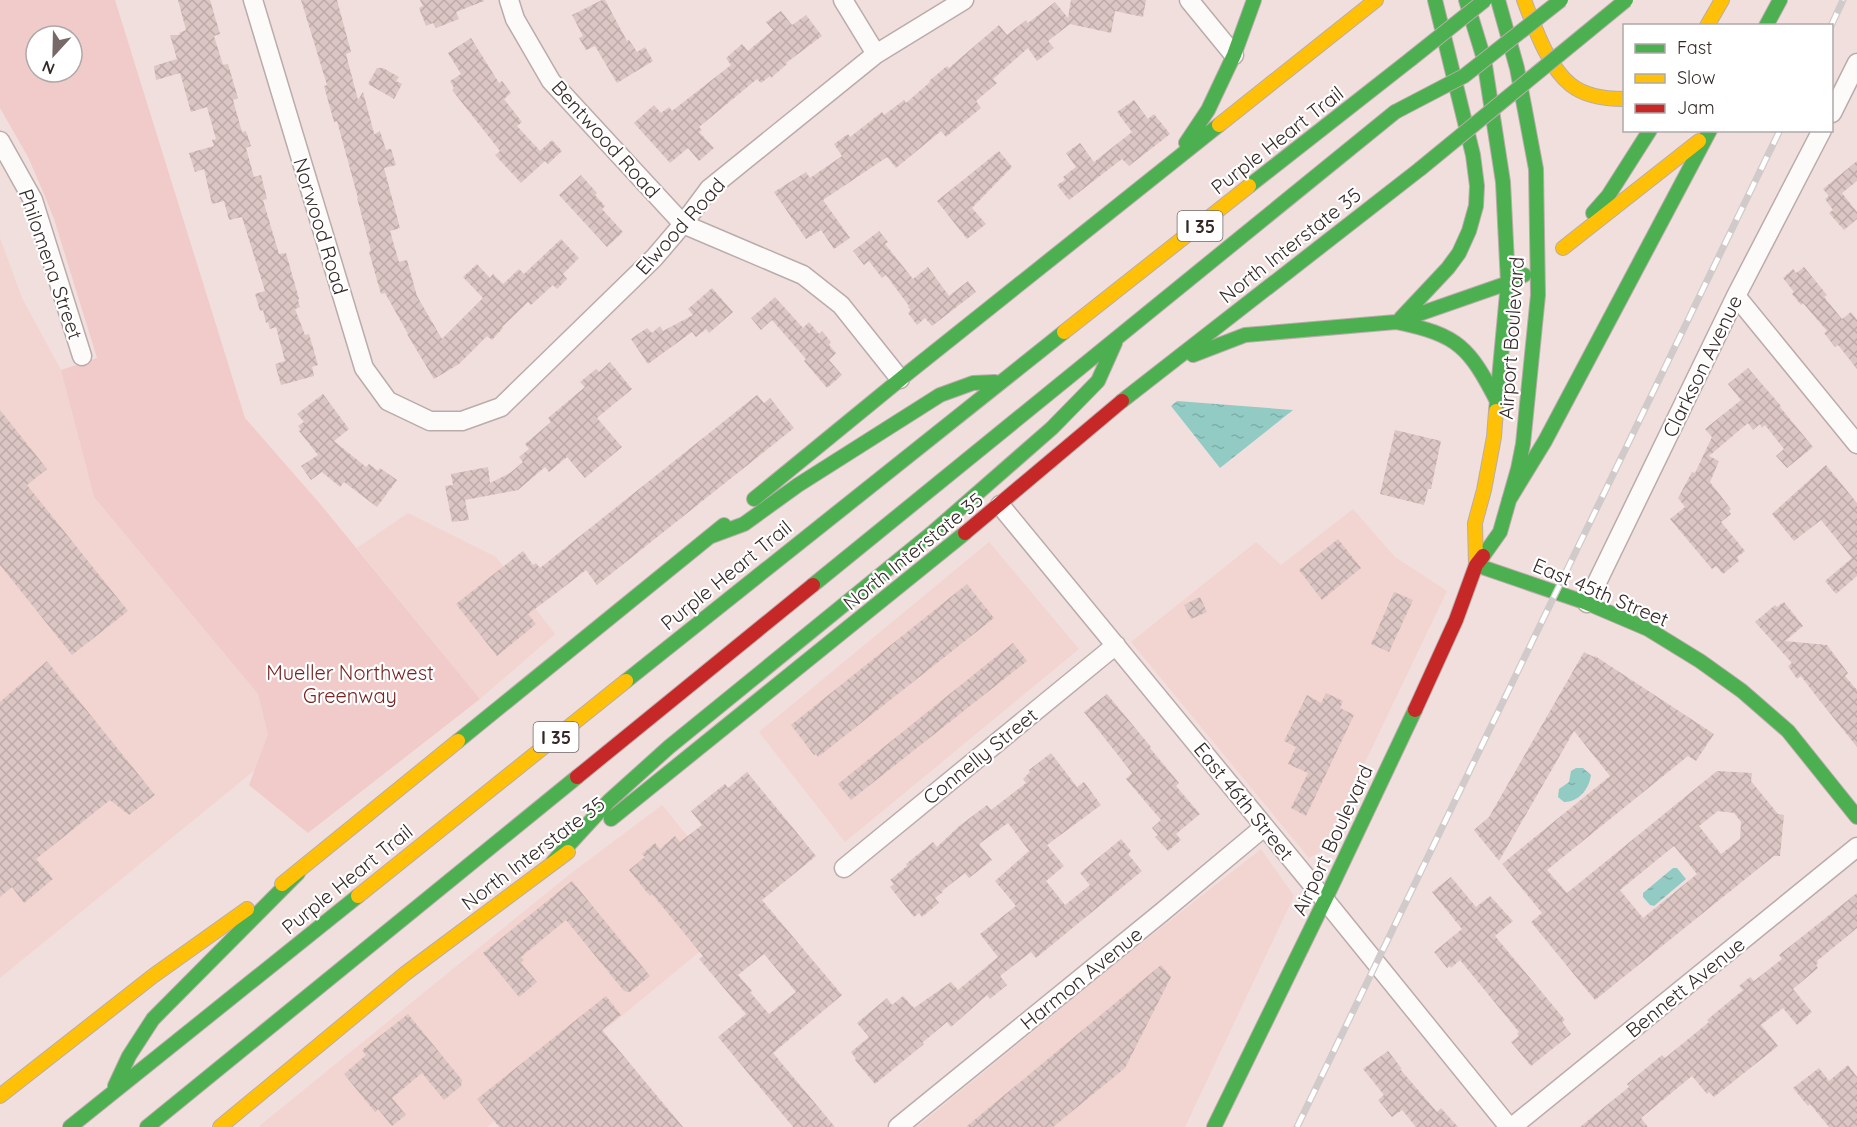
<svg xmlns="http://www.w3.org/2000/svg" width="1857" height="1127" viewBox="0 0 1857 1127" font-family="Quicksand,sans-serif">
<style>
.built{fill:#f2d4d1}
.green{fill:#f0cbc9;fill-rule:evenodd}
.water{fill:url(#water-ripples)}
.building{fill:url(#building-cross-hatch);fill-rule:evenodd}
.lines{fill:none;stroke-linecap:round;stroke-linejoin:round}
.street-casing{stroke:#baacab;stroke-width:21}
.fast-casing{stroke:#baacab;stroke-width:16}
.slow-casing{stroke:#baacab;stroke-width:16}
.jam-casing{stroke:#baacab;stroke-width:16}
.street{stroke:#fdfafa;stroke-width:18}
.fast{stroke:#4caf50;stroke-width:14}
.slow{stroke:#ffc107;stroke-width:14}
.jam{stroke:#c62828;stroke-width:14}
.rail-casing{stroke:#d0cbca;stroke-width:7}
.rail{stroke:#fff;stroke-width:4.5;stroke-dasharray:14;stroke-linecap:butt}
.fast-bridge-casing{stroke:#baacab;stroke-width:16;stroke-linecap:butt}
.fast-bridge{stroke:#4caf50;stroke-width:14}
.labels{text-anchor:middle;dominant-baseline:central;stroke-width:4.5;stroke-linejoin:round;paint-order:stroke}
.shield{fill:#fff;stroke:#716968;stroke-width:1.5}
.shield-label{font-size:18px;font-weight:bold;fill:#342927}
.street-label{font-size:20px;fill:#342927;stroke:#fff}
.park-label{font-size:20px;fill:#772322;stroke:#fff}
</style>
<defs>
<pattern id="water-ripples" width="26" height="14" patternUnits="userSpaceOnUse" patternTransform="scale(1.5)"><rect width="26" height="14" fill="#92cbc4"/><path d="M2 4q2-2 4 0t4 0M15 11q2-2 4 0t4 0" fill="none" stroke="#7eaea8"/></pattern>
<pattern id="building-cross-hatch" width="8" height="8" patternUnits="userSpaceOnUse" patternTransform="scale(1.5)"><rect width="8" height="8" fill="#dcc6c4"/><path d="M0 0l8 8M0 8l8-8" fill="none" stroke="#bdaaa8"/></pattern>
</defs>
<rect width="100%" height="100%" fill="#f1dfde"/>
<path class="built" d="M0 238 22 298 61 370 94 497 258 694 268 734 255 770 0 978Z
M1353 509 1395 557 1447 591 1323 850 1309 858 1131 642 1256 542 1281 565Z
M408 513 496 557 555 634 480 699 357 548Z
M989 542 1079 649 845 842 759 732Z
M662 805 749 911 487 1127H258L570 874Z
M1261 849 1294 896 1185 1127H917L1114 965Z"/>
<path class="green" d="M0 0H115L245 418 321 505 480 699 308 833 249 785 268 734 258 694 94 497 61 370 97 358 54 219 44 194 28 157 0 108ZM36 36H72V72H36Z"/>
<path class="water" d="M1177 401 1293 410 1220 468 1171 406Z
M1576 768H1583L1591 775C1589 789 1579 802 1564 802L1558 797 1559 789 1569 782 1571 771Z
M1673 868H1677L1686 879 1654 906 1650 905 1643 897V893Z"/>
<path class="building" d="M178 0H210L220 34 214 36 223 65 228 64 238 98 233 100 242 132 246 131 251 146 246 148 254 177 261 175 267 199 263 200 279 254 286 253 299 299 298 300 300 307 295 309 305 335 309 334 318 365 312 367 314 376 281 385 275 364 285 361 276 327 270 329 268 322 266 323 263 310 260 311 255 294 265 291 242 217 229 220 224 201 212 204 204 169 195 172 189 153 214 146 212 140 216 139 207 107 191 112 180 73 156 80 154 66 177 59 170 35H180L179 33 186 30Z
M301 0H337L351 52 346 54 358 100 363 92 374 133 373 135 380 131 386 150 391 149 396 165 384 168 400 228 390 231 399 262 407 260 417 296 442 339 483 298 463 277 477 264 490 278 493 274 503 284 519 269 524 274 561 239 579 258 563 274 567 279 557 289 553 285 531 305 528 302 502 327 503 328 492 340 487 336 459 364 434 379 407 334H408L385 293 381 294 369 252 371 251 357 198H358L337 121 334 122 324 86 327 85Z
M420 0H484V1L456 12 459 19 436 28 433 23 426 26 419 8 423 6Z
M602 0H605L627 41 629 40 637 52 645 47 653 61 617 83 595 46 586 50 579 38 583 36 572 15Z
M1071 0H1146L1143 17 1115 11 1111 33 1070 24 1048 41 1054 48 1037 61 1028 48 993 79 997 83 976 101 981 108 946 137 941 131 896 168 887 157 823 200 850 238 834 249 821 230 806 239 774 192 806 172 810 178 842 156 834 144 848 134 850 137 882 112 884 115 904 100 906 103 930 82 929 81 947 66 949 68 999 25 1007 35 1026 20 1028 23 1055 2 1068 18Z
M781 11 792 25 806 15 822 36 786 63 787 64 771 78 770 76 761 83 757 79 699 127 702 130 699 132 714 148 699 161 688 148 670 163 634 123 654 105 661 113 669 107 672 111 731 65 726 58 742 44 748 51 773 30 766 22Z
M471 38 499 83 502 81 511 93 504 99 522 122 517 126 540 151 552 140 562 151 548 164 545 161 521 183 495 155 500 151 452 90 454 88 450 81 461 74 448 53Z
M377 68H383L399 77 396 81 402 84 394 99 368 84Z
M1134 100 1148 119 1154 114 1170 134 1129 166 1122 159 1069 200 1057 185 1065 180 1063 177 1076 167 1066 153 1080 143 1094 162 1132 132 1117 112Z
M999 151 1012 167 972 208 986 224 967 239 937 201Z
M1857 161V181L1842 193 1857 212V219L1844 230 1829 213 1833 210 1825 199 1829 196 1823 189Z
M581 175 597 193 595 195 605 206 602 209 623 232 607 247 559 195Z
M879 231 888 242 885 244 913 279 928 267 949 296 968 281 976 292 932 326 925 318 917 325 908 313 911 310 908 307 909 306 886 275 882 278 869 261 864 265 853 251Z
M1804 267 1827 295 1824 297 1842 319 1851 312 1857 320V369L1838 345 1835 347 1824 333 1827 331 1803 303 1801 305 1792 294 1794 292 1783 278 1793 269 1796 273Z
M712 288 733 312 709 333 706 329 696 337 692 332 648 364 631 339 647 328 652 333 660 326 663 331 693 315 688 309Z
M775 297 803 328 809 322 819 334 822 331 831 342 829 345 836 353 829 360 842 375 827 388 804 361 806 359 772 320 761 330 751 318Z
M610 362 632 389 597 418 622 447 585 478 567 457 549 472 545 467 518 490 465 500 469 520 452 522 445 486 453 485 451 474 488 467 490 483 510 473 523 462 519 457 529 449 525 444 551 422 548 418 585 387 580 382 596 369 599 372Z
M1748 368 1781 406 1780 407 1813 447 1787 468 1776 456 1784 449 1765 425 1762 428 1760 424 1753 430 1748 423 1709 456 1719 461 1710 482 1731 509 1729 511 1731 514 1721 522 1745 551 1737 557 1739 561 1723 574 1716 566 1712 569 1670 519 1685 507 1678 498 1692 472 1695 473 1712 437 1705 429 1741 400 1728 384Z
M323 394 349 429 334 441 366 467 369 464 378 471 380 468 397 480 377 507 344 482 340 487 322 472 311 480 301 466 318 455 299 431 301 430 298 426 304 422 297 414Z
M757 395 764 403 770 398 794 428 597 585 586 570 555 594 528 614 536 624 497 656 456 604 523 551 533 565 536 563 540 568Z
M0 410 47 469 27 485 128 611 72 655 0 565Z
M1395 430 1441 441 1431 489H1428L1424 505 1380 494Z
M1826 465 1857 503V576L1836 594 1825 581 1852 558 1821 520 1794 541 1772 514Z
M1338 539 1361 568 1322 600 1299 570Z
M967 584 994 618 818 757 816 754 814 755 791 725Z
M1394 592 1413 600 1389 652 1371 644Z
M1200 597 1207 612 1191 619 1184 605Z
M1784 602 1803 626 1785 641 1827 645 1848 673 1845 676 1857 690V747L1820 701 1801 676 1797 679 1788 666 1792 663 1755 622 1775 605 1777 607Z
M1013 643 1027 661 851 800 838 784Z
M1584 652 1594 657 1595 656 1714 734 1696 761 1688 756 1547 870 1567 893 1717 771 1752 773 1751 781 1778 814 1784 815 1780 856H1774L1595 1000 1531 922 1542 913 1502 864 1610 776 1574 731 1499 861 1474 830 1489 817ZM1718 811 1734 813 1741 822 1740 839 1721 854 1699 826ZM1674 846 1697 874 1643 918 1620 890Z
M47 661 155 795 129 815 110 800 36 859 53 879 24 903 12 887 0 897V702Z
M1326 693 1343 701 1340 708 1354 715 1306 816 1291 808 1308 773 1288 764 1296 747 1284 741 1307 695 1321 703Z
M1107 694 1151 747 1150 748 1179 783 1176 786 1200 814 1176 834 1181 840 1168 851 1155 837 1158 835 1152 828 1161 820 1126 779 1132 773 1084 712Z
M1051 753 1077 787 1084 782 1101 805 1047 845 1064 866 1046 881 1065 905 1090 885 1080 873 1121 839 1131 851 1128 854 1142 871 1036 958 1031 952 1000 976 1007 985 990 999 987 995 951 1027 947 1022 922 1043 924 1044 875 1084 855 1060 856 1059 851 1052 869 1037 857 1023 887 998 892 1005 903 996 914 1008 951 982 958 990 998 957 980 934 1016 906 995 881 1029 851 1008 823 979 844 992 860 969 878 965 873 942 891 943 892 935 898 939 903 922 917 919 913 914 917 890 887 894 884 890 880 907 866 906 864 933 842 937 847 958 827 987 805 991 810 1026 783 1023 779 1030 772 1029 770Z
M747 772 816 856 762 900 842 995 773 1053 835 1127H793L718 1037 746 1014 699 959 703 956 652 894 650 896 629 870 645 857 642 854 655 843 660 849 675 836 680 842 702 825 691 811 725 784 728 788ZM764 954 796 992 769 1014 750 992 752 991 738 975Z
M1451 877 1476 907 1490 896 1513 921 1495 936 1565 1020 1562 1022 1571 1034 1531 1066 1511 1042 1519 1036 1517 1034 1519 1032 1460 960 1451 968 1450 966 1447 968 1434 952 1462 929 1432 892Z
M572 881 650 976 630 992 624 991 566 920 521 957 524 960 521 963 537 982 519 997 483 953Z
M1857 893V928L1817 961 1818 963 1816 965 1818 968 1793 989 1812 1012 1797 1025 1783 1008 1761 1025 1778 1046 1714 1097 1709 1092 1707 1094 1692 1076 1641 1118 1648 1127H1580L1629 1087 1627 1084 1662 1055 1665 1058 1709 1022 1707 1020 1743 990 1739 986 1750 977 1754 981 1782 959 1779 955Z
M1161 965 1171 977 1125 1068 1053 1127H966Z
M606 996 621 1015 602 1030 683 1127H499L477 1099Z
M408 1014 462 1080 461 1086 444 1100 422 1073 392 1098 406 1115 392 1126 378 1109 375 1112 344 1074 366 1055 362 1050Z
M1388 1051 1402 1069H1400L1437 1112 1441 1108 1458 1127H1416L1402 1110 1392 1117 1378 1100 1384 1095 1363 1069Z
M1848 1065 1857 1077V1127H1829L1810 1104 1808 1106 1793 1088 1819 1068 1829 1081Z"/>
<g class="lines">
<defs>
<path id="street" d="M253 0 364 368 388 401 430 421H462L501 407 654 258 683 224 709 189 876 54 964 0
M509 0 515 19 551 81 683 224 803 275 841 305 900 379
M843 0 876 54
M1189 0 1234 55
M1832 113 1857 63
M0 141 33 200 82 356
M1736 296 1857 444
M1000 505 1325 900 1509 1127
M1587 603 1736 296 1822 130
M844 868 1116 645
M898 1127 1161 913 1264 827
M1512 1127 1857 847"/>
<path id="fast" d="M1466 0 1484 59 1503 182 1508 283 1496 411
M1766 26 1780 0
M1186 143 1208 110 1234 55 1254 0
M1249 186 1411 59
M1593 213 1608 196 1650 130
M1401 318 1448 268 1459 253 1469 231 1476 206 1477 186 1473 155 1435 0
M1396 322C1459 335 1469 347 1498 403
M1193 355 1245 335 1396 322 1508 283 1524 275
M1122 401 1420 169
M754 499 908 373 1219 125
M1509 500 1545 441 1710 130
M709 537 744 524 798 485 940 395 973 383 995 382
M1483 556 1500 532 1518 469 1523 444 1538 295 1536 169 1517 68 1498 0
M1476 565 1587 603 1648 629 1700 661 1742 691 1788 731 1857 817
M813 585 1395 112
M626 681 1064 332
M458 741 724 525
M611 819 965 533
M553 862 609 801 669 747 932 533 1052 428 1098 381 1115 343
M115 1086 129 1056 153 1019 298 873
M70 1127 358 896
M147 1127 577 777
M1214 1127 1325 900 1415 710"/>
<path id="slow" d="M1524 0C1534 26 1548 67 1571 85 1585 96 1606 99 1624 99
M1707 26 1722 0
M1219 125 1376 0
M1563 248 1699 141
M1064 332 1249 186
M1476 565 1475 523 1484 490 1494 437 1496 411
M282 884 458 741
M358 896 626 681
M0 1096 153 976 247 909
M220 1127 406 973 568 852"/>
<path id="jam" d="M965 533 1122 401
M1415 710 1456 620 1476 565 1483 556
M577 777 813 585"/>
</defs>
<use href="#street" class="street-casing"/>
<use href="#fast" class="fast-casing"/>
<use href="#slow" class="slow-casing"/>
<use href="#jam" class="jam-casing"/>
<use href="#street" class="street"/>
<use href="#fast" class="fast"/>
<use href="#slow" class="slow"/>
<use href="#jam" class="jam"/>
<defs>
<path id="rail" d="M1831 26 1843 0
M1297 1127 1780 130"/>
</defs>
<use href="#rail" class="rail-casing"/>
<use href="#rail" class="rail"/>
<defs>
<path id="fast-bridge" d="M1411 59 1485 0
M1395 112 1464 76 1561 0
M1420 169 1626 0"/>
</defs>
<use href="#fast-bridge" class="fast-bridge-casing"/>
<use href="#fast-bridge" class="fast-bridge"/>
</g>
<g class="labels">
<g class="shield">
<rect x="1177.5" y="211" width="45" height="30" rx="4.5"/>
<rect x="533.5" y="722" width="45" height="30" rx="4.5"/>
</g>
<g class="shield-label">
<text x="1200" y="226">I 35</text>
<text x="556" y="737">I 35</text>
</g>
<g class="street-label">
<text transform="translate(606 139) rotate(48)">Bentwood Road</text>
<text transform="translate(1277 140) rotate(-38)">Purple Heart Trail</text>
<text transform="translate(321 226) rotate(73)">Norwood Road</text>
<text transform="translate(680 226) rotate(-48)">Elwood Road</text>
<text transform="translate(1290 245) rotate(-38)">North Interstate 35</text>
<text transform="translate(51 264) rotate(71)">Philomena Street</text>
<text transform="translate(1511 338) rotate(-86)">Airport Boulevard</text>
<text transform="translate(1702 366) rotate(-64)">Clarkson Avenue</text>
<text transform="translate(913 551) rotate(-39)">North Interstate 35</text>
<text transform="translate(726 575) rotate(-39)">Purple Heart Trail</text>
<text transform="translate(1601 592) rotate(23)">East 45th Street</text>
<text transform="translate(980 756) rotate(-39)">Connelly Street</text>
<text transform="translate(1244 801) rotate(51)">East 46th Street</text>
<text transform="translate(1332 840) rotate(-65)">Airport Boulevard</text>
<text transform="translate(533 853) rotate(-37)">North Interstate 35</text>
<text transform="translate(347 879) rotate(-39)">Purple Heart Trail</text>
<text transform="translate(1081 978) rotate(-39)">Harmon Avenue</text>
<text transform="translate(1685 987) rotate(-39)">Bennett Avenue</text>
</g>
<g class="park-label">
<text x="350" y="672">Mueller Northwest<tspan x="350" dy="23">Greenway</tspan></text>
</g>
</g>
<rect x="1623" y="24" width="210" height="108" fill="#ffffff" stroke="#aea9a9" stroke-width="1.5"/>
<rect x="1635" y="44" width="30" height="9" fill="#4caf50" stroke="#aea9a9" stroke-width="1.5"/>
<text x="1677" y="54" font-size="18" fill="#342927">Fast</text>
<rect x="1635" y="74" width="30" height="9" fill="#ffc107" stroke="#aea9a9" stroke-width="1.5"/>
<text x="1677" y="84" font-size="18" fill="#342927">Slow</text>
<rect x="1635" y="104" width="30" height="9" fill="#c62828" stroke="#aea9a9" stroke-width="1.5"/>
<text x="1677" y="114" font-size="18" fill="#342927">Jam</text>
<g transform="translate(54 54) rotate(202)"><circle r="28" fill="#ffffff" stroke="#aea9a9" stroke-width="1.5"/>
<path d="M0-4.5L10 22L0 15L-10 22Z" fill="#766967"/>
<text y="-9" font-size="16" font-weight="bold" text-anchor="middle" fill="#342927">N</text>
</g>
</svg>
